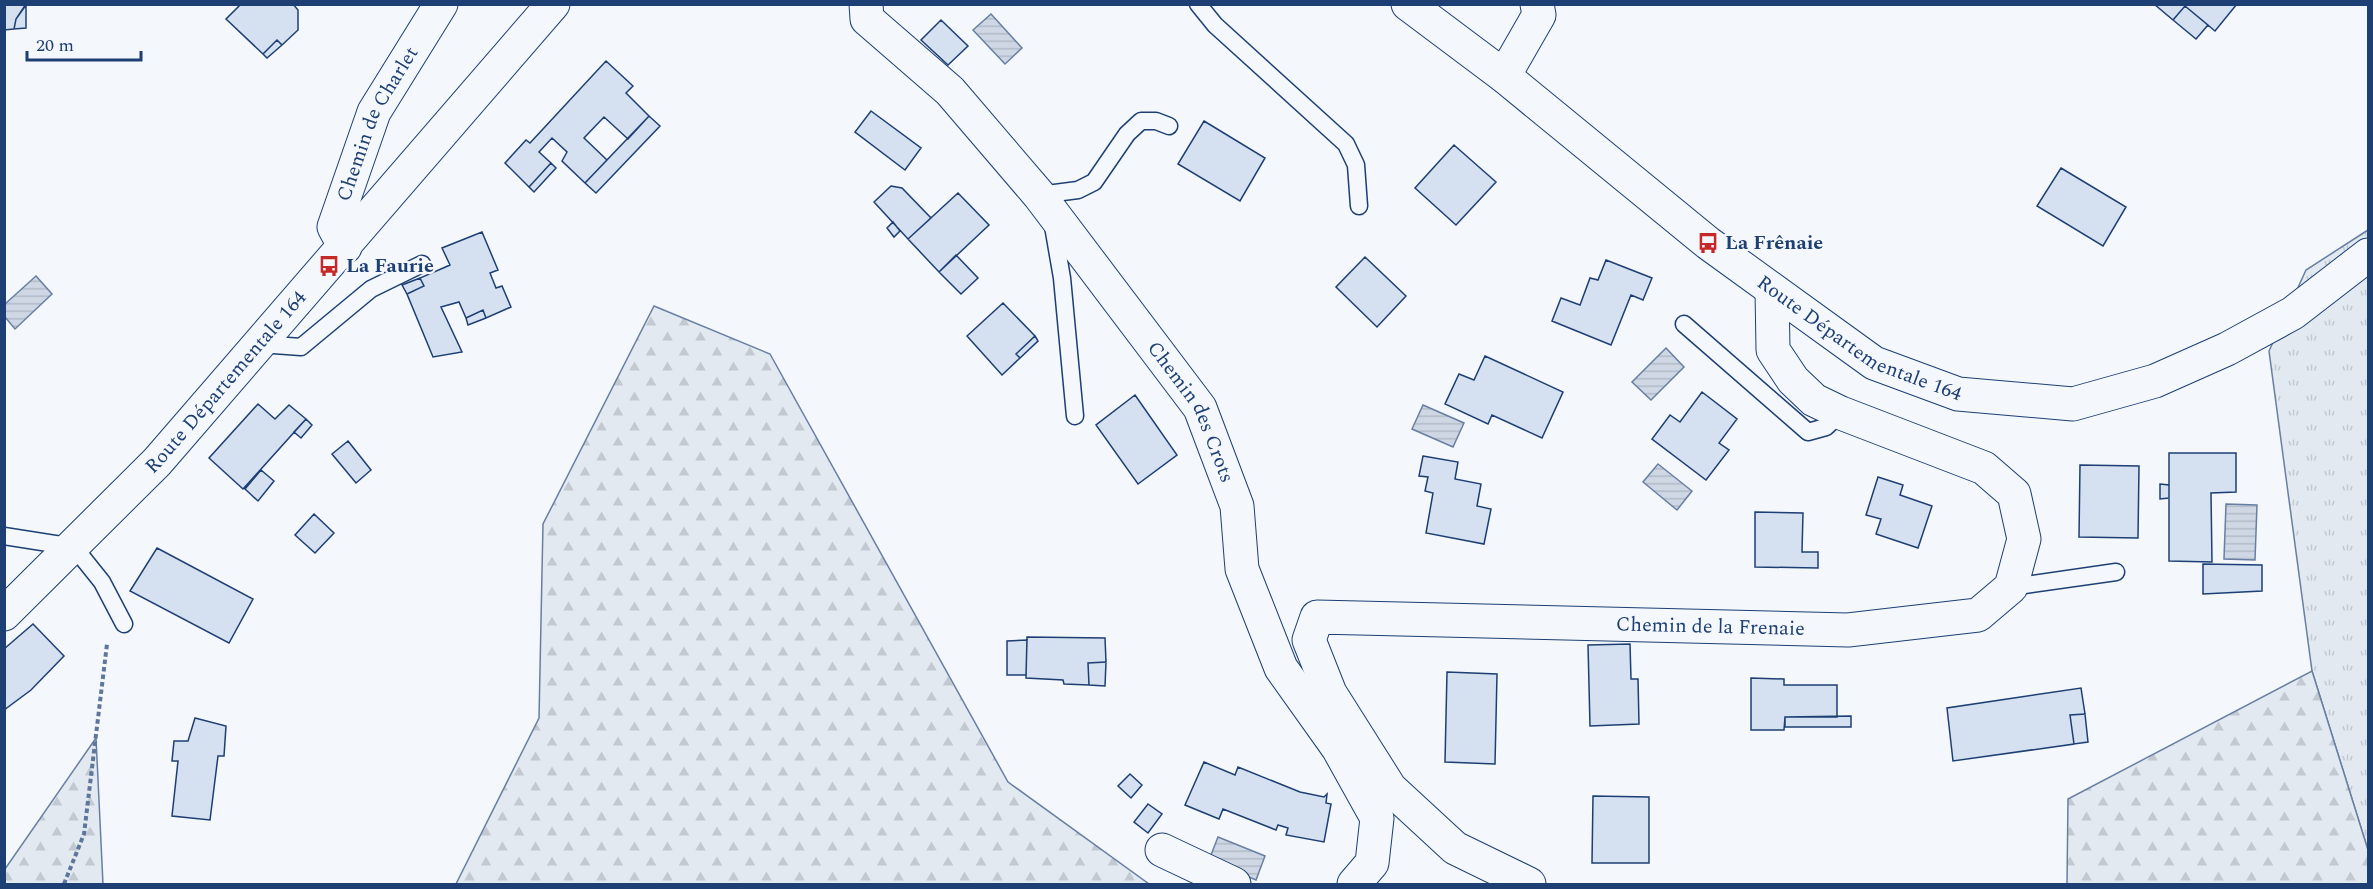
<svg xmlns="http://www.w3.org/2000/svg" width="2373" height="889" viewBox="0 0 2373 889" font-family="Spectral,serif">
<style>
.grass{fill:url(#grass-tufts);stroke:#687fa3;stroke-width:1.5}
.forest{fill:url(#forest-firs);stroke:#687fa3;stroke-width:1.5}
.water{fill:url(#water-rules);stroke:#687fa3;stroke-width:1.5}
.building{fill:#d5e0f0;stroke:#1d3f73;stroke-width:1.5}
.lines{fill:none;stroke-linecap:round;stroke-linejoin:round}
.service-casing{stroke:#1d3f73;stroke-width:19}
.minor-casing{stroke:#1d3f73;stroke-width:35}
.tertiary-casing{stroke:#1d3f73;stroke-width:35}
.path{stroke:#5e769c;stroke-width:4;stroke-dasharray:4.5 3;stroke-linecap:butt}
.service{stroke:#f4f7fb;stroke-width:16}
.minor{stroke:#f4f7fb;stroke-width:33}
.tertiary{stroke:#f4f7fb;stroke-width:33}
.labels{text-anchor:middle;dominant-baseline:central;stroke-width:4.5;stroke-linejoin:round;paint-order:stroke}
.street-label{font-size:20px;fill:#1d3f73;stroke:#f4f7fb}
.poi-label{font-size:20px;font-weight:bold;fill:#1d3f73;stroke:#f4f7fb;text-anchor:start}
</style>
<defs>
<pattern id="grass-tufts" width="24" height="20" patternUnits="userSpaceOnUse" patternTransform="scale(1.5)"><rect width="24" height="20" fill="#e3e9f0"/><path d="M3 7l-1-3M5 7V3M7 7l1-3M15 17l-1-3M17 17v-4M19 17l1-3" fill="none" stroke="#c2c9d1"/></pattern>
<pattern id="forest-firs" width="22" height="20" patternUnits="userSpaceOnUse" patternTransform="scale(1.5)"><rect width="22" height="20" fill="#e3e9f0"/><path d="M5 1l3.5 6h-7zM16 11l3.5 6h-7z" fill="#c2c9d1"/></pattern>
<pattern id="water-rules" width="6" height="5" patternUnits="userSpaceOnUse" patternTransform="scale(1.5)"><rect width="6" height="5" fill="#cfd7e4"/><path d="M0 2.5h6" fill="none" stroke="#b1bac7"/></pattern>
</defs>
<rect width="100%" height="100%" fill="#f4f7fb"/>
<path class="grass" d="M2368 230V850L2312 671 2269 351 2306 270Z"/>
<path class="forest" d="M654 306 770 354 1008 782 1149 884H456L539 718 543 524Z
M2312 671 2368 850V884H2067L2068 799Z
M96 738 103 884H5V869Z"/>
<path class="water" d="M991 14 1022 48 1005 64 973 30Z
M36 276 52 294 15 329 5 317V304Z
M1666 348 1684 367 1651 400 1632 382Z
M1423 405 1464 423 1453 447 1412 429Z
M1658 464 1692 491 1677 510 1643 482Z
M2226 504 2257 505 2255 560 2224 559Z
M1218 837 1265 856 1256 880 1209 860Z"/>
<path class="building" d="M4 4H26L16 19 14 29 4 30Z
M238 4H293L298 10V30L282 45 277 40 263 54 226 19 239 6Z
M2154 4H2237L2215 31 2185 6 2173 20Z
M26 5V28L14 29 16 19Z
M2185 6 2208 25 2196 39 2173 20Z
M941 20 968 46 948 65 921 40Z
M277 40 282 45 267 58 263 54Z
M606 61 633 86 626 93 649 116 628 139 604 117 584 138 607 160 585 183 562 161 567 152 552 138 539 152 551 163 529 187 505 163 526 140 530 143Z
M871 111 921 148 905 170 855 132Z
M649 116 660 126 596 193 585 183Z
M1204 121 1265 158 1240 201 1178 164Z
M1454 145 1496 182 1456 225 1415 188Z
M551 163 556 168 534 192 529 187Z
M2061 168 2126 207 2103 246 2037 206Z
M891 186 902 188 931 218 908 239 874 202Z
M958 193 989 225 939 272 908 239Z
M893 222 900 231 894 237 887 228Z
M482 232 498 270 490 273 496 288 502 286 511 307 486 318 483 310 466 318 459 302 441 307 462 352 433 357 407 294 424 286 420 278 450 265 442 248Z
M956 255 978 278 961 294 939 272Z
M1365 257 1406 296 1377 327 1336 287Z
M1606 260 1652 278 1643 300 1631 295 1611 345 1552 321 1561 298 1580 305 1590 278 1598 280Z
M420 278 424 286 407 294 402 285Z
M1003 303 1035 336 1016 354 1020 358 1002 375 967 336Z
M483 310 486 318 468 325 466 318Z
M1035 336 1038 341 1020 358 1016 354Z
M1485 356 1563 392 1542 438 1492 415 1488 424 1445 404 1459 374 1474 380Z
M1702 392 1737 419 1719 443 1729 450 1706 480 1652 439 1670 415 1680 422Z
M1135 395 1177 455 1138 484 1096 425Z
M258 404 275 419 289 405 306 419 243 489 209 458Z
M306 419 312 425 301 438 294 432Z
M348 441 371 470 356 483 332 454Z
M2169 453H2236V492L2211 493 2212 562 2169 561Z
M1423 456 1458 462 1455 479 1481 484 1477 506 1491 509 1484 544 1426 533 1433 493 1425 491 1428 477 1419 476Z
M2080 465 2139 466 2138 538 2079 537Z
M261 470 274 481 258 501 245 489Z
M1878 477 1903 485 1900 495 1932 506 1918 548 1876 534 1881 519 1866 515Z
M2160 484 2169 485V498L2160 499Z
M1755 512 1803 513 1802 552H1818V568L1755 567Z
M314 514 334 533 315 553 295 535Z
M157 548 253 599 229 643 130 591Z
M2203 564 2262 565V591L2203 594Z
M33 624 64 656 31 690 4 710V649Z
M1027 637 1105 638 1106 662 1088 663 1089 685 1064 684 1063 680 1026 678Z
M1027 640 1026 675H1007V641Z
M1630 644 1631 679H1638L1639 724 1590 726 1588 645Z
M1106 662 1105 686 1089 685 1088 663Z
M1447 672 1497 674 1495 764 1445 762Z
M1751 678 1784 679V685H1837V717H1785L1784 730H1751Z
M2081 688 2085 714 2070 715 2074 744 1953 761 1947 708Z
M2085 714 2088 742 2074 744 2070 715Z
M1851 716V727H1785V717Z
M195 718 226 726 224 756H218L210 820 172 816 178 761H172L174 741H188Z
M1204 762 1235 775 1238 767 1300 792 1324 797 1327 794 1326 803 1331 804 1324 842 1286 835 1288 828 1278 825 1276 830 1223 809 1219 819 1185 805Z
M1130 774 1142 785 1131 798 1118 786Z
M1593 796 1649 797V863H1592Z
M1148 804 1162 814 1148 833 1134 822Z"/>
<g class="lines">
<defs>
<path id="service" d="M1198 4 1215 25 1346 144 1356 165 1359 206
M1039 195 1078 190 1094 182 1127 134 1141 121H1156L1169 126
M1053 226 1062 278 1075 416
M1684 324 1808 432 1826 427 1841 413
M260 344 301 347 371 289 422 264
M4 536 74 547 102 582 124 624
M2011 587 2116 572"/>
<g id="minor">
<path id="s1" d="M866 4 867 19 950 91 1039 195 1200 408 1237 506 1242 569 1281 668 1338 748 1377 818 1372 863 1354 884"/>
<path d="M1504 76 1539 15 1537 4"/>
<path id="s2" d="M345 247 334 227 374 112 441 4"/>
<path d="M1162 850 1234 884"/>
<path id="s3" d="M1529 884 1455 848 1390 788 1330 693 1309 640 1317 617 1848 630 1978 615 2011 587 2024 539 2014 494 1984 468 1841 413 1814 400 1793 380 1773 350 1772 290"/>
</g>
<g id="tertiary">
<path id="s4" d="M1408 4 1504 76 1708 243 1874 363 1958 394 2073 404 2155 381 2227 349 2293 313 2368 255"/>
<path id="s5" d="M4 614 157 462 553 4"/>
</g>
</defs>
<use href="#service" class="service-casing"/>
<use href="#minor" class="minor-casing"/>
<use href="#tertiary" class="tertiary-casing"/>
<path class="path" d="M64 884 84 834 107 644"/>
<use href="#service" class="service"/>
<use href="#minor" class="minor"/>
<use href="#tertiary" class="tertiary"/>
</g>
<defs>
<symbol id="bus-bare" viewBox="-9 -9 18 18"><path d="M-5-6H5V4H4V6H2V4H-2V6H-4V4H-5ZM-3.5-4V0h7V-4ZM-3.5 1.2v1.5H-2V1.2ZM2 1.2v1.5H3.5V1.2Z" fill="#c62828" stroke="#f4f7fb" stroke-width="2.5" paint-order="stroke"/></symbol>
</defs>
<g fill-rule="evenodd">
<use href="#bus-bare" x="1693" y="228" width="30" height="30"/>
<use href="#bus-bare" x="314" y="251" width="30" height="30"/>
</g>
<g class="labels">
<g class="street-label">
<text stroke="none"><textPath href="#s2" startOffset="135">Chemin de Charlet</textPath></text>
<text stroke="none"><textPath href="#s4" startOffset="564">Route Départementale 164</textPath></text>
<text stroke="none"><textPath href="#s5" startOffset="321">Route Départementale 164</textPath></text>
<text stroke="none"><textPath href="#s1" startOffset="528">Chemin des Crots</textPath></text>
<text stroke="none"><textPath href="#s3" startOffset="758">Chemin de la Frenaie</textPath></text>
</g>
<g class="poi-label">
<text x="1725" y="243">La Frênaie</text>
<text x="346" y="266">La Faurie</text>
</g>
</g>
<rect width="2373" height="889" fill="none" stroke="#1d3f73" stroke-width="12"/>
<path d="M27 51v9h114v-9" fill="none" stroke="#1d3f73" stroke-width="3"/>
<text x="36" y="51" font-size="18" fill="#1d3f73" stroke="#f4f7fb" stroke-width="4.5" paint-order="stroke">20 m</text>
</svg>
